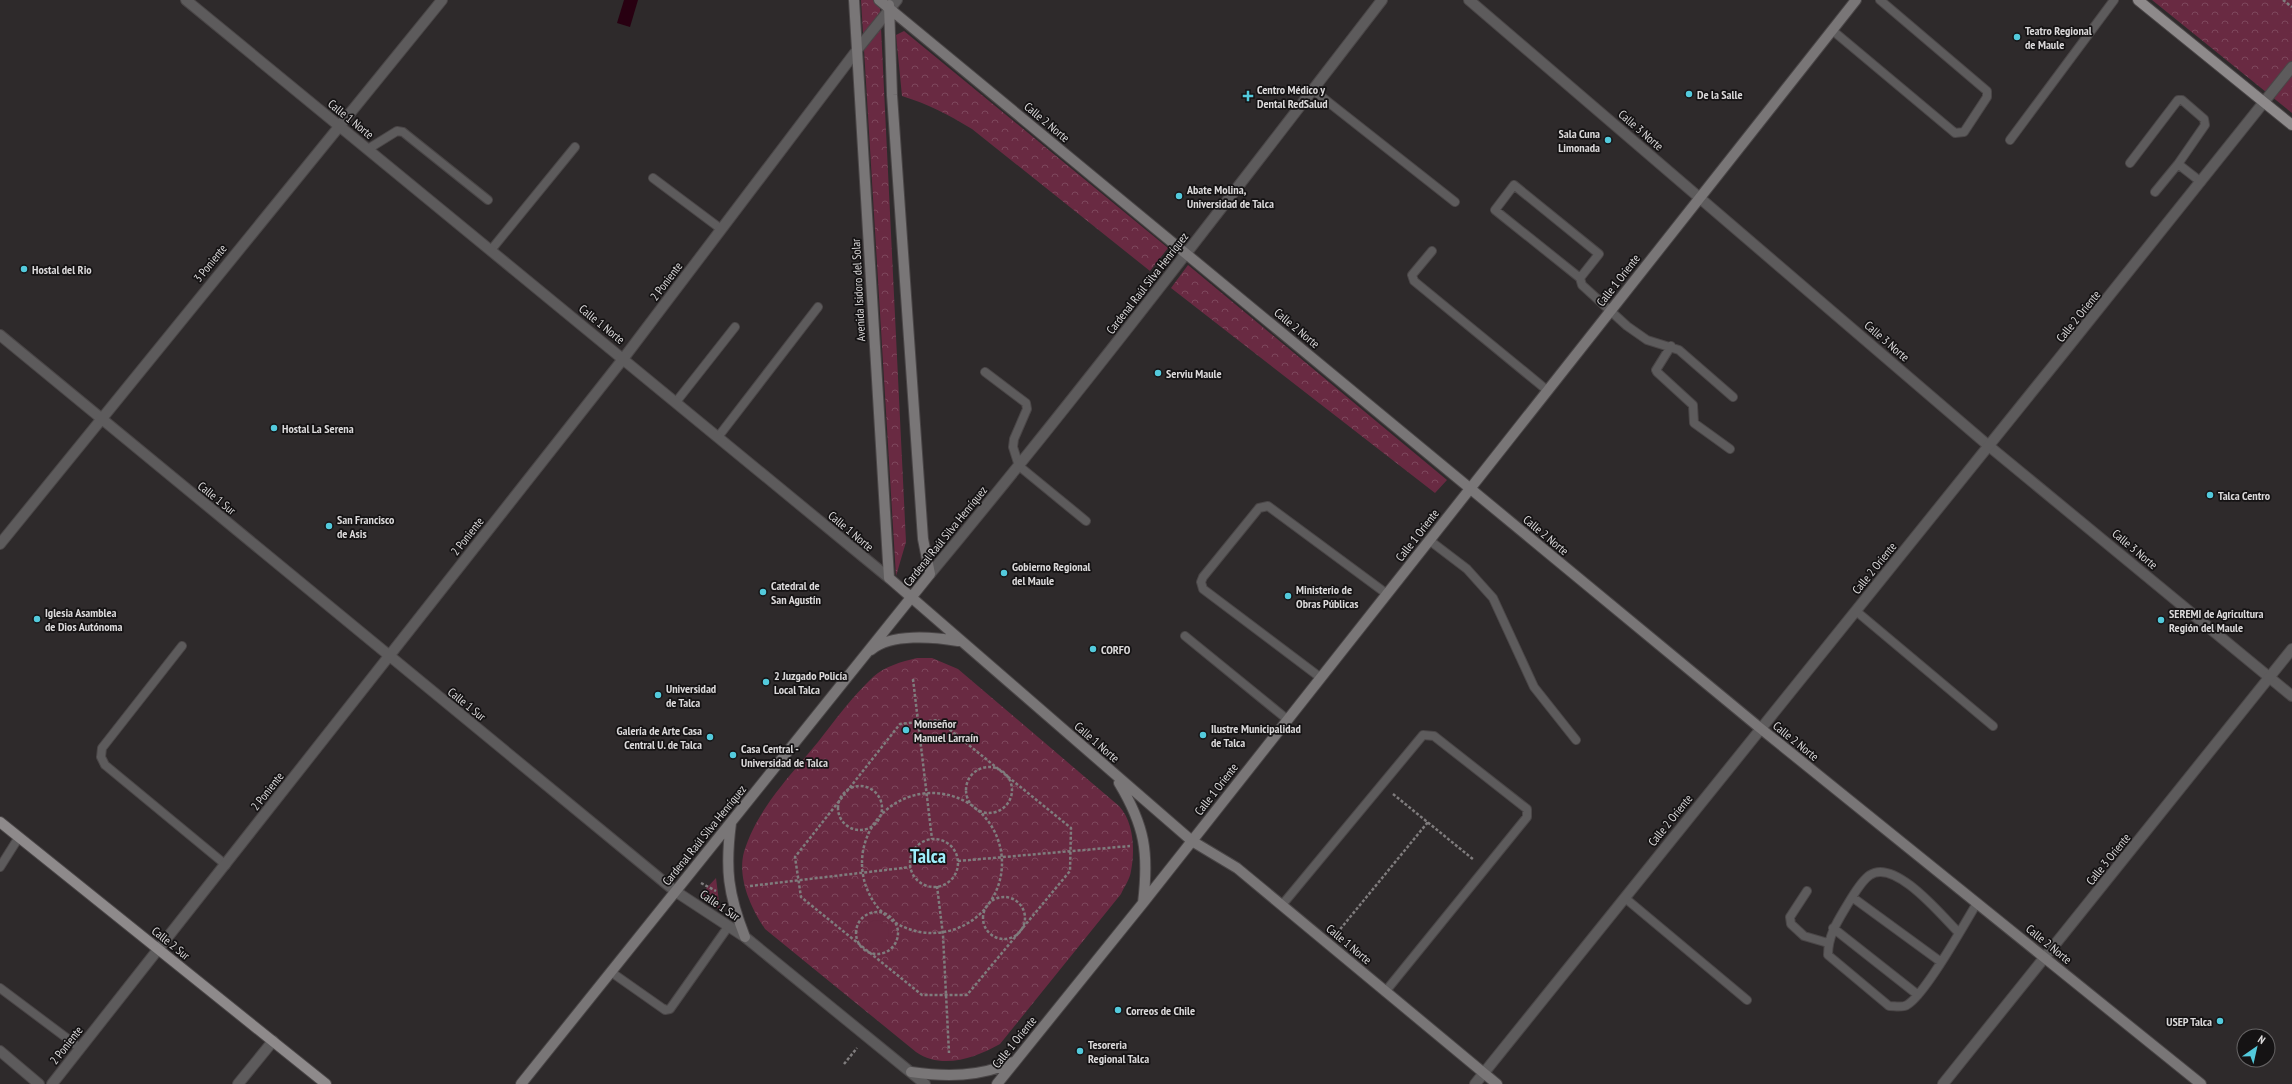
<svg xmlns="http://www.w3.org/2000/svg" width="2292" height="1084" viewBox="0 0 2292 1084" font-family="'PT Sans Narrow',sans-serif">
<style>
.grass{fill:url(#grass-tufts)}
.forest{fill:url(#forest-crowns)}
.garden{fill:#692a42}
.water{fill:#280011}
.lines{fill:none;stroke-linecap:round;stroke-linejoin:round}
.service-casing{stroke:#4a4647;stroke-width:10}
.minor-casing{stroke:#4a4647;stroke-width:12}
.tertiary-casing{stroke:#4a4647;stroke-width:12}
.secondary-casing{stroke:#4a4647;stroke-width:12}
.primary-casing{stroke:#4a4647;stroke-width:12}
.path{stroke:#7f7c7d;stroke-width:2.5;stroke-dasharray:3 2;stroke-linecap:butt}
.service{stroke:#5d5b5c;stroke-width:8}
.minor{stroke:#5d5b5c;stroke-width:10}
.tertiary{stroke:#5d5b5c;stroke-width:10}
.secondary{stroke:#797677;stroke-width:10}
.primary{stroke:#8e8a8b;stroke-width:10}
.poi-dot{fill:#53cadc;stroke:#151314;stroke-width:1.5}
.labels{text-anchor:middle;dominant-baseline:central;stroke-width:3.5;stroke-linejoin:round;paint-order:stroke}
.poi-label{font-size:12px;font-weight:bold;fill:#dbd9da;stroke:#151314;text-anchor:start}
.street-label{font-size:12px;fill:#dbd9da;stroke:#151314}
.town-label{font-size:20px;font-weight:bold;fill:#9feffc;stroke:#151314}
</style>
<defs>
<pattern id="grass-tufts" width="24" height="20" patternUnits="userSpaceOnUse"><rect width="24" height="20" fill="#692a42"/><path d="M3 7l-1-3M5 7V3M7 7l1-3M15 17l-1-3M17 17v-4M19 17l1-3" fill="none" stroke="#7e485d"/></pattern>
<pattern id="forest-crowns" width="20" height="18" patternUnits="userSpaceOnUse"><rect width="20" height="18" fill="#692a42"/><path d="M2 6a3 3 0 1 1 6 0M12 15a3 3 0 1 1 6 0" fill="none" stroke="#7e485d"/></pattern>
</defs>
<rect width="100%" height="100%" fill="#2e2a2b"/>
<path class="grass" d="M716 878 720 910 700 895Z"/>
<path class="forest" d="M861 0H880V7L906 542 896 576Z
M2152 0H2292V113Z
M904 31 1168 248 1150 271 972 129C949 115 928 104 902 96L896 35Z
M1188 265 1447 480 1435 493 1171 288Z
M917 658H932L958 669 1119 806C1134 822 1135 851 1131 871 1130 879 1124 887 1121 894L1000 1044C975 1058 942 1070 916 1052L765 929C751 908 737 878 744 852 757 809 790 776 818 742 835 720 852 697 873 677 885 666 901 662 917 658Z"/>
<path class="garden" d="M865 932a12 12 0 1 1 24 0a12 12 0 1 1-24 0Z"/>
<path class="water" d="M624 0H638L630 27 617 23Z"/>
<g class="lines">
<defs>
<path id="service" d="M1832 30 1955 133 1964 132 1987 97V91L1880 0
M1313 90 1455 202
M2010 140 2114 0
M368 149 397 131 403 132 488 200
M2130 163 2178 100H2182L2204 119 2205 125 2178 164 2201 182
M653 178 721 229
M2155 192 2178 164
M491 250 575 147
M1432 251 1412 275 1414 281 1548 391
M1580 278 1599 254 1514 185 1495 210 1580 278 1582 285 1627 326 1647 340 1679 350 1733 397
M1671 346 1656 370 1657 372 1693 405 1694 423 1730 449
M985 372 1026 403 1027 409 1014 439 1013 447 1019 466 1086 521
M676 402 735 327
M718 437 818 307
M1429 540 1467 569 1493 598 1534 687 1576 740
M1856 611 1993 726
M1185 636 1288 720
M182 646 102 748 101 757 105 765 226 865
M1321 678 1203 589 1201 582 1203 577 1259 508 1268 506 1387 594
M0 867 19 837
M1807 891 1790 917 1791 924 1804 936 1828 943
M1852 897 1941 962
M1625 898 1747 1000
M1282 905 1423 735 1434 736 1527 809V817L1385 992
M1833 928 1918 995
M1959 933C1942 916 1895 858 1870 875 1862 880 1854 894 1849 902 1839 919 1828 934 1828 955L1889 1006C1895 1006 1902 1008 1907 1005 1925 995 1965 923 1977 903
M611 972 665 1010 670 1009 728 927
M0 988 80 1048"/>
<path id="minor" d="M186 0 889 578
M1469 0 1990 447 2292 696
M0 335 675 891
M0 544 442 0
M930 574C1086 386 1233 193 1382 0
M0 1051 39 1084
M52 1084 623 359 857 50 897 0
M238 1084 273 1041"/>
<path id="tertiary" d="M675 891 745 937 925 1084
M1475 1084C1748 745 2021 407 2292 67
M1943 1084 2292 649"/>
<path id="secondary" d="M854 0 889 578 1192 841 1237 868 1497 1084
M879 0 1760 728 2201 1084
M871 650C891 633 934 637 958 641
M1119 783C1145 826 1149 853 1143 903
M731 823C725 869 728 894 745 937
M911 1072C946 1077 980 1077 1013 1062
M521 1084 930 574 923 539 892 95 889 5
M997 1084 1143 903 1856 0"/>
<path id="primary" d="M2138 0 2292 125
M0 822 326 1084"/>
</defs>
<use href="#service" class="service-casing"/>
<use href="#minor" class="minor-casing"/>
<use href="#tertiary" class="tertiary-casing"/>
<use href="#secondary" class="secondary-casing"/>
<use href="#primary" class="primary-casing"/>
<path class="path" d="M2283 0 2292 7
M913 679 932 839
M938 720 1071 828 1070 871 967 995H922L801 897 795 857 900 724Z
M966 790a23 23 0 1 1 46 0a23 23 0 1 1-46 0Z
M838 808a22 22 0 1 1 44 0a22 22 0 1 1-44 0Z
M862 863a70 70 0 1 1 140 0a70 70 0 1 1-140 0Z
M1393 794 1474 860
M910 863a24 24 0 1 1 48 0a24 24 0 1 1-48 0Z
M958 861 1130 846
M701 883 716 891
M750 886 911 867
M937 886 943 935 949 1053
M983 918a21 21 0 1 1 42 0a21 21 0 1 1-42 0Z
M856 933a21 21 0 1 1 42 0a21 21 0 1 1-42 0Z
M1337 933 1428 822
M844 1064 857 1048"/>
<use href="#service" class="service"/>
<use href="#minor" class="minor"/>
<use href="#tertiary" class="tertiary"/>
<use href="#secondary" class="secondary"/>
<use href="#primary" class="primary"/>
</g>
<g class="poi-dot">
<circle cx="2017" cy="37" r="4"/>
<circle cx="1689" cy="94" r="4"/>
<path d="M1246 90h4v4h4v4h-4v4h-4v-4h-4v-4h4z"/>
<circle cx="1608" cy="140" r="4"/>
<circle cx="1179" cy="196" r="4"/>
<circle cx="24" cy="269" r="4"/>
<circle cx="1158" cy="373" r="4"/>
<circle cx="274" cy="428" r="4"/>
<circle cx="2210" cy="495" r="4"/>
<circle cx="329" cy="526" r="4"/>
<circle cx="1004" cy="573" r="4"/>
<circle cx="763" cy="592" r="4"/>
<circle cx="1288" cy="596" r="4"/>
<circle cx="37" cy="619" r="4"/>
<circle cx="2161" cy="620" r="4"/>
<circle cx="1093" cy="649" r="4"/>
<circle cx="766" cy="682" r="4"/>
<circle cx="658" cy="695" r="4"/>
<circle cx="906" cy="730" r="4"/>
<circle cx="1203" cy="735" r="4"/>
<circle cx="710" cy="737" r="4"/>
<circle cx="733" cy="755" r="4"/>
<circle cx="1118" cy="1010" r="4"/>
<circle cx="2220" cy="1021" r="4"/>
<circle cx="1080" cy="1051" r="4"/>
</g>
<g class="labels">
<g class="poi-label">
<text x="2025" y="30">Teatro Regional<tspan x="2025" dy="14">de Maule</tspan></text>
<text x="1257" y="89">Centro Médico y<tspan x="1257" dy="14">Dental RedSalud</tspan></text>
<text x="1697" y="94">De la Salle</text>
<text x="1600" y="133" text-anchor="end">Sala Cuna<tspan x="1600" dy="14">Limonada</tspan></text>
<text x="1187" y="189">Abate Molina,<tspan x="1187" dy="14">Universidad de Talca</tspan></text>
<text x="32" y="269">Hostal del Rio</text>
<text x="1166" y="373">Serviu Maule</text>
<text x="282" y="428">Hostal La Serena</text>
<text x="2218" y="495">Talca Centro</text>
<text x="337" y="519">San Francisco<tspan x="337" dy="14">de Asis</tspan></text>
<text x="1012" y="566">Gobierno Regional<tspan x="1012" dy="14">del Maule</tspan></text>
<text x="771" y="585">Catedral de<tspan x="771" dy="14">San Agustín</tspan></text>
<text x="1296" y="589">Ministerio de<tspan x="1296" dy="14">Obras Públicas</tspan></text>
<text x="45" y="612">Iglesia Asamblea<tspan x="45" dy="14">de Dios Autónoma</tspan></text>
<text x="2169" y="613">SEREMI de Agricultura<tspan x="2169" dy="14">Región del Maule</tspan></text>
<text x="1101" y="649">CORFO</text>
<text x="774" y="675">2 Juzgado Policía<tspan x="774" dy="14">Local Talca</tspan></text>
<text x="666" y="688">Universidad<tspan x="666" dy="14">de Talca</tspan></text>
<text x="914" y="723">Monseñor<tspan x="914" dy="14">Manuel Larraín</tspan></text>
<text x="1211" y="728">Ilustre Municipalidad<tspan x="1211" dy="14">de Talca</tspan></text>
<text x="702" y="730" text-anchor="end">Galería de Arte Casa<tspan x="702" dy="14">Central U. de Talca</tspan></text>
<text x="741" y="748">Casa Central -<tspan x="741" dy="14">Universidad de Talca</tspan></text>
<text x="1126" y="1010">Correos de Chile</text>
<text x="2212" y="1021" text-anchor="end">USEP Talca</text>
<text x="1088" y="1044">Tesoreria<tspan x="1088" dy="14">Regional Talca</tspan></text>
</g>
<g class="street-label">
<text transform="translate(351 119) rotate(39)">Calle 1 Norte</text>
<text transform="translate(1047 122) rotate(40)">Calle 2 Norte</text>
<text transform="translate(1641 130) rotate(41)">Calle 3 Norte</text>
<text transform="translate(210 263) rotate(-51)">3 Poniente</text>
<text transform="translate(1618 280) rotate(-52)">Calle 1 Oriente</text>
<text transform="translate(666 281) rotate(-53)">2 Poniente</text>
<text transform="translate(1147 283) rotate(-52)">Cardenal Raúl Silva Henríquez</text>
<text transform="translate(858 290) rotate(-93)">Avenida Isidoro del Solar</text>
<text transform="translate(2078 316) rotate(-51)">Calle 2 Oriente</text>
<text transform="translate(602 324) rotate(39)">Calle 1 Norte</text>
<text transform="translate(1297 328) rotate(40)">Calle 2 Norte</text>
<text transform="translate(1887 341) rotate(41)">Calle 3 Norte</text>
<text transform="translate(217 498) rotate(39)">Calle 1 Sur</text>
<text transform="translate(851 531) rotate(40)">Calle 1 Norte</text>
<text transform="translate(1417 535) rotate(-52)">Calle 1 Oriente</text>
<text transform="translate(1546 535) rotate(40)">Calle 2 Norte</text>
<text transform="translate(467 536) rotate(-52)">2 Poniente</text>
<text transform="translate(945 536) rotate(-51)">Cardenal Raúl Silva Henríquez</text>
<text transform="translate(2135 549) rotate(40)">Calle 3 Norte</text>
<text transform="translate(1874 568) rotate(-51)">Calle 2 Oriente</text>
<text transform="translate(467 704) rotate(39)">Calle 1 Sur</text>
<text transform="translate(1796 741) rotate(39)">Calle 2 Norte</text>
<text transform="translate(1097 742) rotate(41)">Calle 1 Norte</text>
<text transform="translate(1216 789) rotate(-52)">Calle 1 Oriente</text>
<text transform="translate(267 791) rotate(-52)">2 Poniente</text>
<text transform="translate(1670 820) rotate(-51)">Calle 2 Oriente</text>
<text transform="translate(704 835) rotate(-51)">Cardenal Raúl Silva Henríquez</text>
<text transform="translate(2108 859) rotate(-51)">Calle 3 Oriente</text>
<text transform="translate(720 905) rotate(34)">Calle 1 Sur</text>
<text transform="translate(171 943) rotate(39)">Calle 2 Sur</text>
<text transform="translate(1349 944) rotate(40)">Calle 1 Norte</text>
<text transform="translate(2049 944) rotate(39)">Calle 2 Norte</text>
<text transform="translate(1014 1042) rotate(-51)">Calle 1 Oriente</text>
<text transform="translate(66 1045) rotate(-52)">2 Poniente</text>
</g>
<g class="town-label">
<text x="928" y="856">Talca</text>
</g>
</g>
<g transform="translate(2256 1048) rotate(34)"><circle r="19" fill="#151314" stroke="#646263"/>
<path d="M0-3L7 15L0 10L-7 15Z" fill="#53cadc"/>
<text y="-6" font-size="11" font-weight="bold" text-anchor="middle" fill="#dbd9da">N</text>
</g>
</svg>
